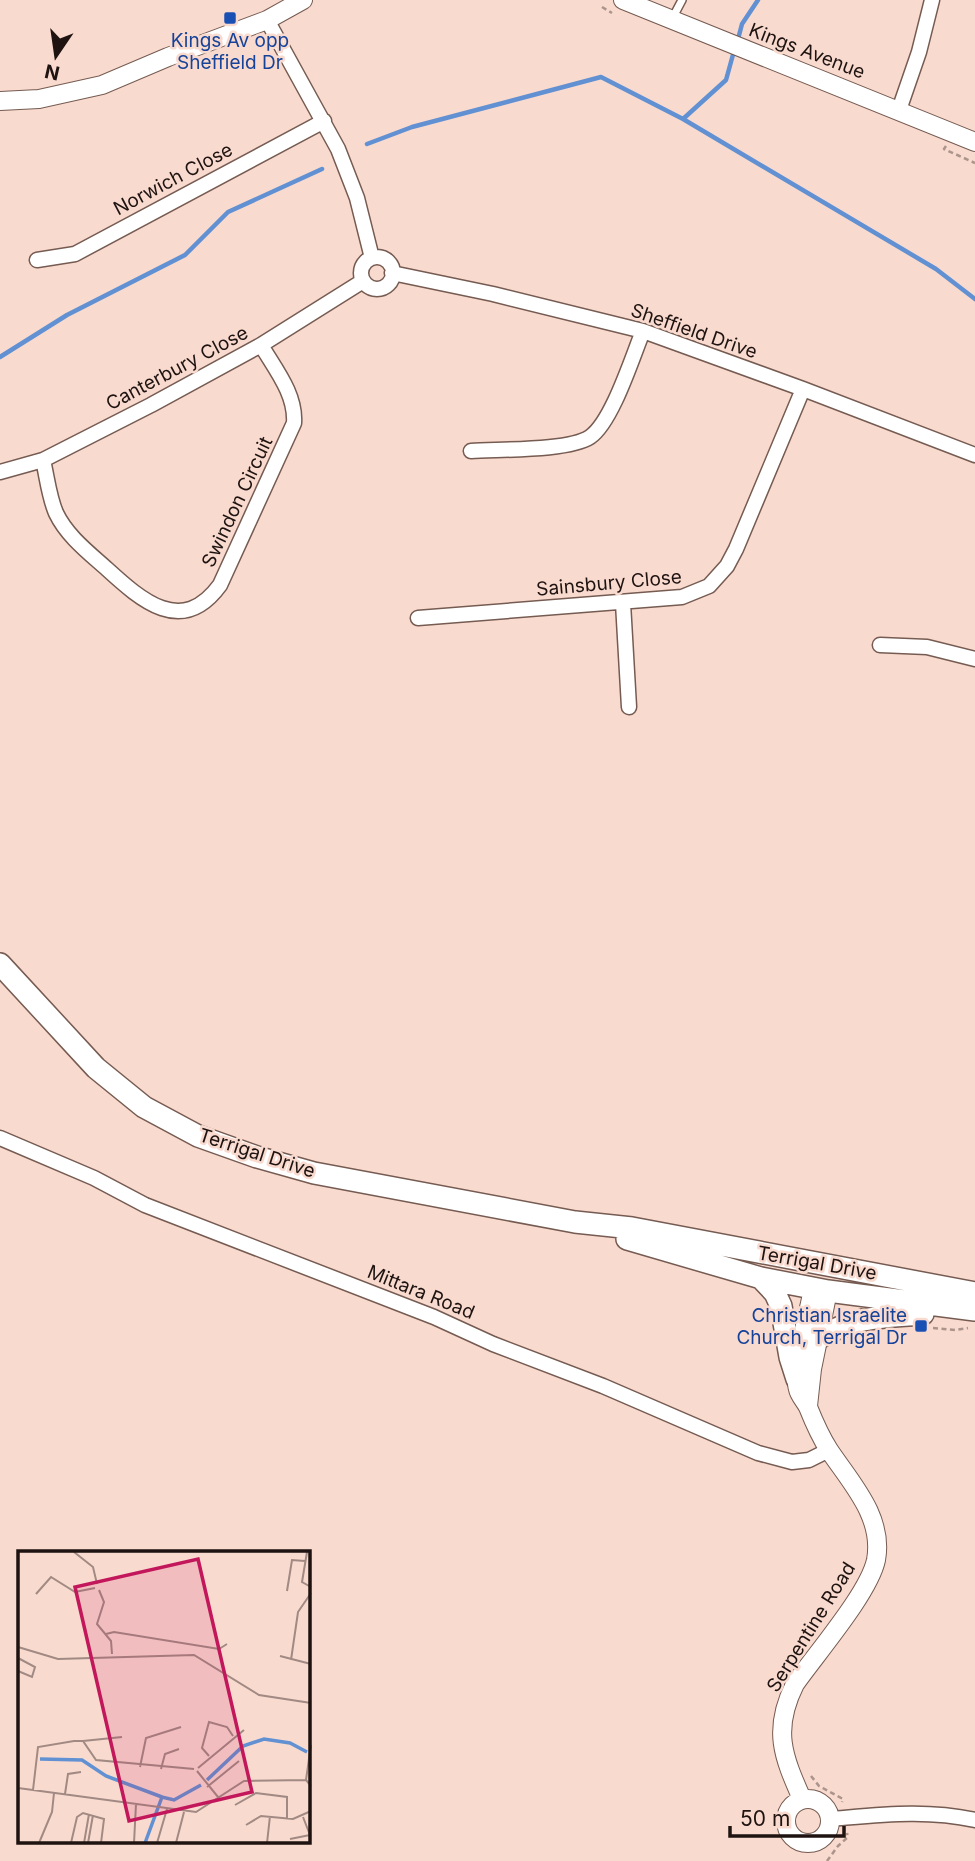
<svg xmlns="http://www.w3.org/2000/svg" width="975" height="1861" viewBox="0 0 975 1861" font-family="Inter,sans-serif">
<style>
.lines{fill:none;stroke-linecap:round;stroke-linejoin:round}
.stream{stroke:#6191d2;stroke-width:4.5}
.service-casing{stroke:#755b51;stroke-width:10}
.minor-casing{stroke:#755b51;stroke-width:17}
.tertiary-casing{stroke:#755b51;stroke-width:20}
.secondary-casing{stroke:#755b51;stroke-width:24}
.path{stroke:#ab948b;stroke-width:2.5;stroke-dasharray:5 3.5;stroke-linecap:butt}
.service{stroke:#fff;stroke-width:7}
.minor{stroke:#fff;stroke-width:14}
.tertiary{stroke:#fff;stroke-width:18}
.secondary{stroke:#fff;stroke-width:21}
.transit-dot{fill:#1a4fb4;stroke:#f9dacf;stroke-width:2.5}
.labels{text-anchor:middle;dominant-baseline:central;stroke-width:5;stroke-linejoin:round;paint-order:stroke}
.transit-label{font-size:19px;fill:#164399;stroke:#f9dacf}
.street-label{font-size:19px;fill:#1e1310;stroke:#f9dacf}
.inset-river{fill:none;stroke:#6191d2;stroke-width:3.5}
.inset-road{fill:none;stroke:#a18a83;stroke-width:2}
.view{fill:#c2185b;fill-opacity:0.15;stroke:#c2185b;stroke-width:3.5}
.inset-edge{fill:none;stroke:#1e1310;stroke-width:3.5}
</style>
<rect width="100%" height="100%" fill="#f9dacf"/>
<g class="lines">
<path class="stream" d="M737 43 742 24 758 0
M683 119 936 269 975 299
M367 144 412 127 601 77 683 119 726 80 734 51
M0 357 67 315 185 255 228 212 322 169"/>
<defs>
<path id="service" d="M672 19 682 0"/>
<path id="minor" d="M267 20 338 149 357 198 372 258
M899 110 919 52 932 0
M361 273a16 16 0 1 1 32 0a16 16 0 1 1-32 0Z
M37 260 75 254 324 121
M392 273 493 294 643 331 803 389 975 455
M471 451C499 449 569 451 590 437 612 422 632 358 643 331
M43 460C47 477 49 497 56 513 67 536 88 552 107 569 141 600 182 637 220 585L294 423C296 394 275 369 261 345
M0 472 43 460 151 405 261 345 363 281
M623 603 629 707
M418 618 682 597 709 586 727 566 736 549 803 389
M880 645 927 647 975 659
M0 1138 94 1178 145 1205 434 1317 493 1344 603 1386 758 1453 792 1462 809 1460 829 1450
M830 1819C879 1815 926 1809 975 1820"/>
<path id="tertiary" d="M623 0 975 142
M0 101 39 99 102 85 168 57 267 20 303 0
M808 1406 812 1369 828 1291
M786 1821a22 22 0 1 1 44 0a22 22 0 1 1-44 0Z
M802 1799C783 1756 772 1730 795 1684 816 1654 869 1593 876 1560 884 1517 851 1483 829 1450 820 1436 814 1422 808 1407 805 1401 799 1395 798 1389 792 1369 809 1312 813 1289"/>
<path id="secondary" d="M0 964 96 1068 144 1107 198 1136 257 1157 314 1173 575 1222 632 1228 975 1293
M627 1239 761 1278 828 1291 975 1310
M761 1278 775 1293 781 1306 790 1357 797 1379
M819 1338C855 1316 882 1317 923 1314"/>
</defs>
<use href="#service" class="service-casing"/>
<use href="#minor" class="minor-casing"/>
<use href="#tertiary" class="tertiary-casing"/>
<use href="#secondary" class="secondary-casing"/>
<path class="path" d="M602 7 612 13
M946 146 944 149 975 163
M933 1328 955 1330 968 1328
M811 1776 819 1786 843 1799 842 1802
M827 1861 838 1846 848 1837 847 1833"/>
<use href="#service" class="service"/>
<use href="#minor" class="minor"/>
<use href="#tertiary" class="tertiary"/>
<use href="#secondary" class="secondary"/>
</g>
<g class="transit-dot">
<rect x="223" y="11" width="14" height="14" rx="3.5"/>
<rect x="914" y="1319" width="14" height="14" rx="3.5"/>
</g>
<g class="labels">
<g class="transit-label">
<text x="230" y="40">Kings Av opp<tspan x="230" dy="22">Sheffield Dr</tspan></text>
<text x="907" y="1315" text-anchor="end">Christian Israelite<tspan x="907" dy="22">Church, Terrigal Dr</tspan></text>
</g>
<g class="street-label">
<text transform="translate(807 51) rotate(21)">Kings Avenue</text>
<text transform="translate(173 179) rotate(-28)">Norwich Close</text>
<text transform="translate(694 331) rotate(19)">Sheffield Drive</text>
<text transform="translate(177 368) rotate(-28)">Canterbury Close</text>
<text transform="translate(237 502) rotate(-65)">Swindon Circuit</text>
<text transform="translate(609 583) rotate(-5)">Sainsbury Close</text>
<text transform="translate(257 1153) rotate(18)">Terrigal Drive</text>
<text transform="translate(817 1263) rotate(10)">Terrigal Drive</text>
<text transform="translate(421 1292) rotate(22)">Mittara Road</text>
<text transform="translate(811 1627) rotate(-58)">Serpentine Road</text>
</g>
</g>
<g transform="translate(18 1551)">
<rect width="292" height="292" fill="#f9dacf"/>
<path class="inset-river" d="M22 208 64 209 88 225 144 246M189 229 225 195 246 188 272 192 289 201M127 292 144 246 156 249 183 234"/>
<path class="inset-road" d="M56 1 75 16 79 33M289 1 284 31 293 36M81 39 86 51 79 73 93 90 94 103M269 40 274 9 287 10M18 43 33 26 57 41 77 37M88 83 96 81 201 98 209 93M0 96 40 108 176 104 241 144 293 152M262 105 293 113M0 107 17 116 14 126 0 120M273 109 280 61 293 42M65 190 104 186M293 194 288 229 293 235M191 205 184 197 191 171 209 176 215 185M122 216 128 187 163 176M180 217 226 179M143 218 147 203 161 198M179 220 200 246M189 236 221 210M0 237 178 261 226 230 288 229M15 239 20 196 56 190H65L78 209 176 218M47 243 50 223 63 221M217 254 238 242 269 246V268M228 274 243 265 275 268 293 260M272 288 292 284 285 266M21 292 34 261 36 242M53 292 59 266 65 262 86 268 83 292M66 292 71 263M70 292 75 264M116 292 118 253M139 292 149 258M158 292 166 261M249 292 252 265"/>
<path class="view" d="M180 8 234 241 111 270 57 36Z"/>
<rect width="292" height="292" class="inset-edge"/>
</g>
<g transform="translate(56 56) rotate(193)" stroke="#f9dacf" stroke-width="5" paint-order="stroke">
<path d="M0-5L12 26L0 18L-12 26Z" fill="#1e1310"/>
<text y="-10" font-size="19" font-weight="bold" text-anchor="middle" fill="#1e1310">N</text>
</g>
<path d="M730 1826v10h114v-10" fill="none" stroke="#1e1310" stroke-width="3.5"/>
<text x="740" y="1826" font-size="21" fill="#1e1310" stroke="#f9dacf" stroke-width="5" paint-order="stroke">50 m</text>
</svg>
